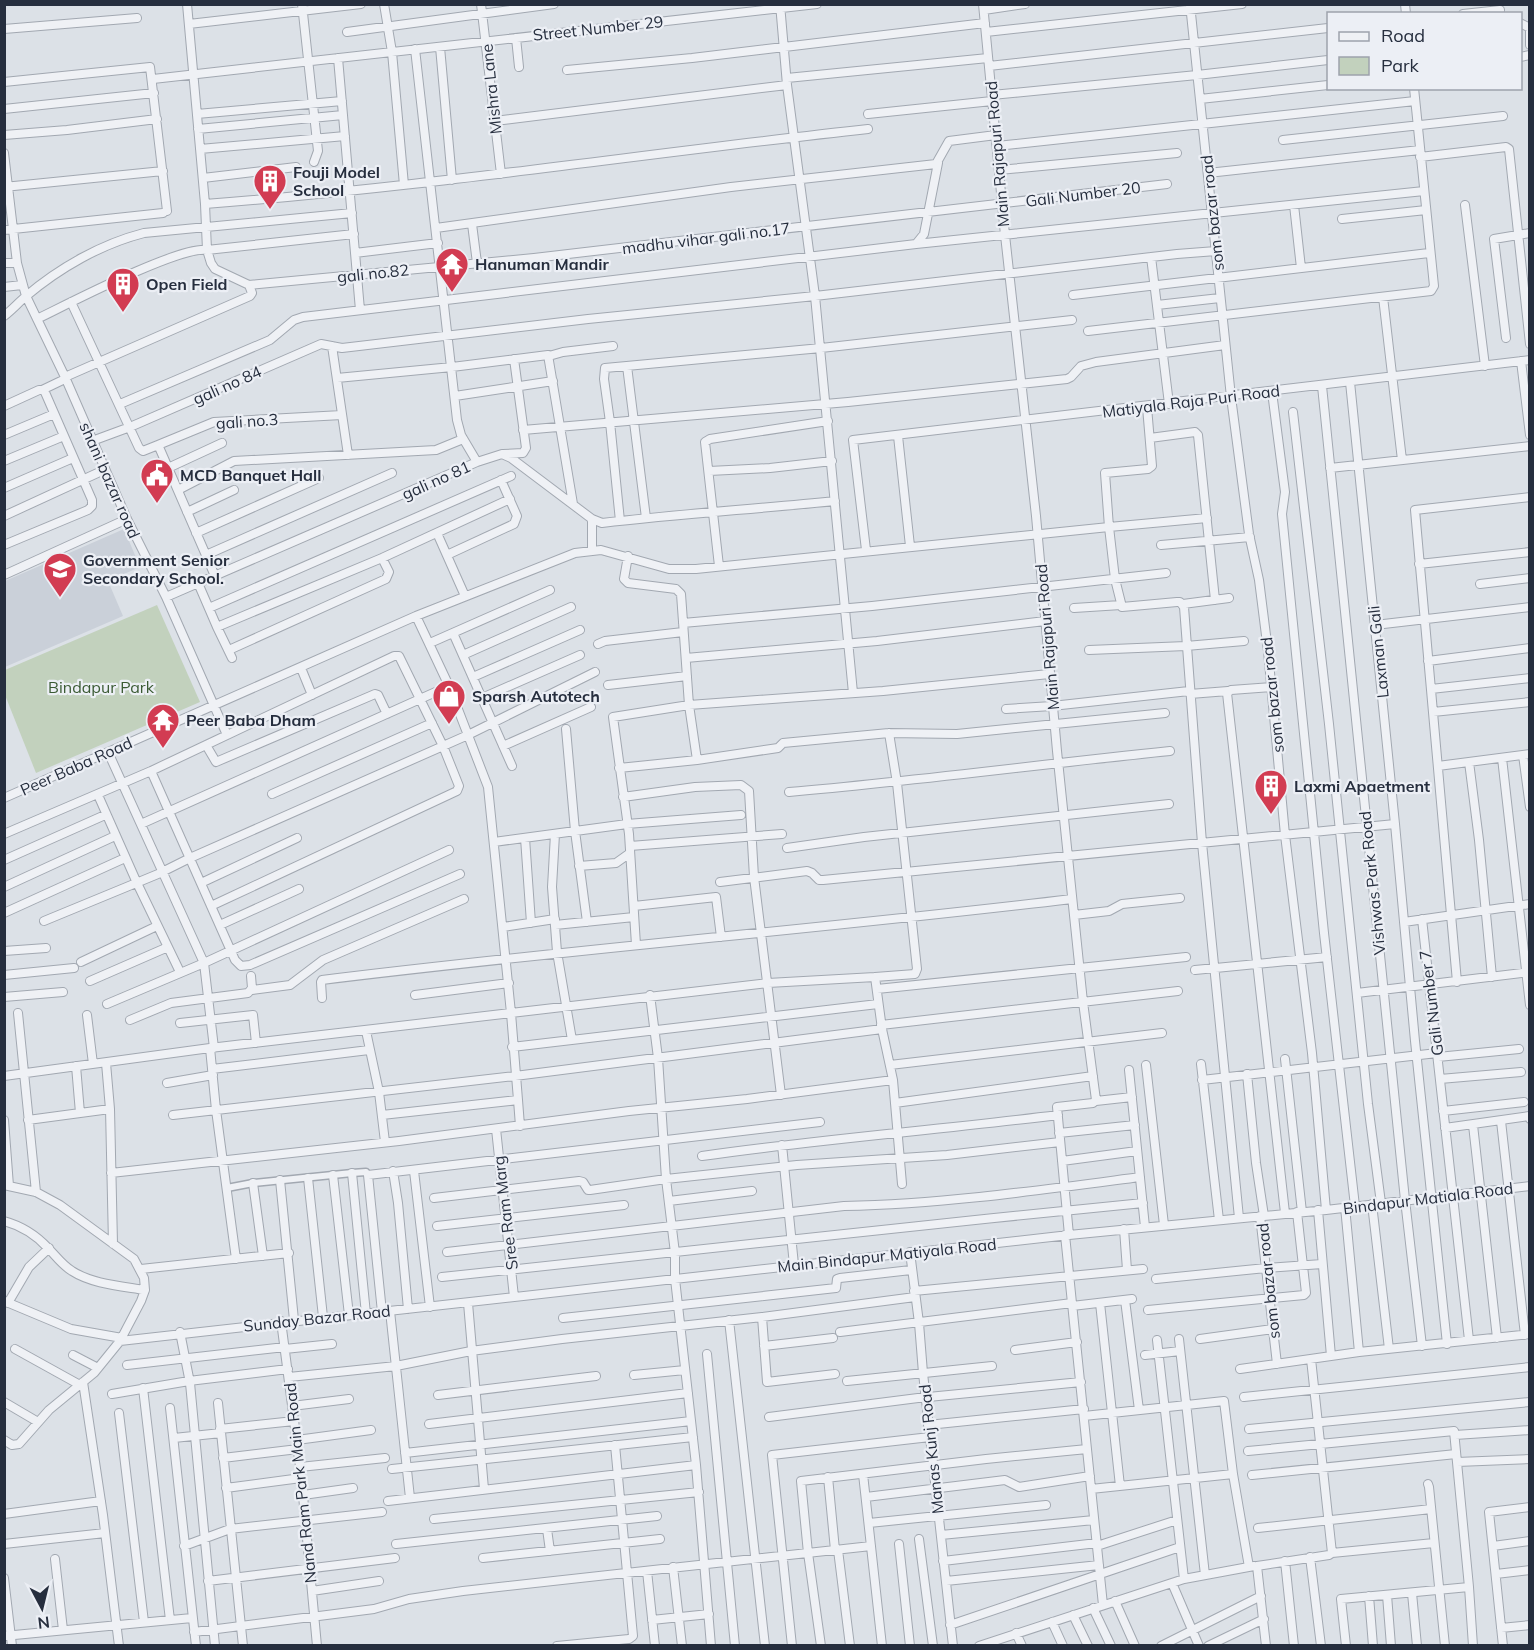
<svg xmlns="http://www.w3.org/2000/svg" width="1534" height="1650" viewBox="0 0 1534 1650" font-family="Mulish,sans-serif">
<style>
.built{fill:#cad0d9}
.green{fill:#c2d1bd}
.lines{fill:none;stroke-linecap:round;stroke-linejoin:round}
.pedestrian-casing{stroke:#a2a8b1;stroke-width:9}
.minor-casing{stroke:#a2a8b1;stroke-width:10}
.pedestrian{stroke:#eff1f5;stroke-width:6}
.minor{stroke:#eff1f5;stroke-width:8}
.labels{text-anchor:middle;dominant-baseline:central;stroke-width:4.5;stroke-linejoin:round;paint-order:stroke}
.street-label{font-size:16px;fill:#262e3e;stroke:#eceff5}
.poi-label{font-size:16px;font-weight:bold;fill:#262e3e;stroke:#eceff5;text-anchor:start}
.park-label{font-size:16px;fill:#3a5a33;stroke:#eceff5}
</style>
<rect width="100%" height="100%" fill="#dce1e7"/>
<path class="built" d="M124 529 140 567 108 581 123 616 5 667V581Z"/>
<path class="green" d="M157 605 200 702 36 773 5 695V670Z"/>
<g class="lines">
<defs>
<path id="pedestrian" d="M227 1188 253 1183 352 1173 366 1172 368 1175"/>
<path id="minor" d="M187 4 205 204C427 187 647 153 868 129
M302 4 318 151 314 162
M384 4 392 52 404 185
M481 4 501 174
M780 4 787 85 815 296 853 693
M983 4 1005 235 1036 516 1057 751 1083 1002 1096 1100 1093 1103 1057 1107 1069 1235
M1190 4 1231 397 1249 534 1259 580 1268 651 1285 835 1312 1053 1326 1210
M1405 4 1406 14
M984 10 1025 4
M1463 14 1500 10
M1520 23 1530 28
M189 24 361 4
M4 29 137 18
M1530 31V45
M347 32 554 4
M986 32 1242 4
M516 38 519 67
M440 47 452 180
M1520 57 1530 55
M338 58 360 310
M989 66 1328 28
M567 70 692 58 985 23
M787 78 988 58
M153 79 817 4
M4 82 150 67 167 211
M992 95 1197 75 1328 60
M1200 99 1328 85
M4 109 154 93
M197 114 342 101
M868 114 992 101
M495 121 787 85
M198 129 343 115
M4 135 67 130 157 119
M1283 140 1503 116
M997 146 1415 101
M200 149 345 136
M4 153 17 263 26 296 65 377 127 519 166 597 227 735
M1420 157 1506 147 1509 149 1530 344
M999 170 1177 153
M1208 173 1420 150
M203 178 296 167
M4 187 163 171
M205 204 207 250 354 234
M1294 205 1301 268
M1465 205 1485 366
M1342 219 1426 210
M472 224 477 263
M436 228 731 187 936 164 949 141 996 135
M4 230 163 213
M916 244 1424 191
M355 253 438 243
M1151 257 1169 404
M4 263H17
M249 285 534 258 1167 184
M4 287 22 285
M1073 295 1429 253
M1383 297 1402 460
M71 302 139 448 143 451 158 445 159 447 215 576
M1157 305 1220 298
M4 316C12 310 18 303 25 297 59 268 101 244 144 233L352 213
M37 319C68 304 179 246 207 250L211 263 215 269 249 285 252 293 250 296 65 377
M1088 331 1431 291 1434 286 1414 88
M1506 338 1494 239 1530 233
M332 346 348 455
M549 356 563 352 613 346
M1521 361 1530 435
M627 366 646 518
M337 378 452 367 548 355 573 504
M1350 382 1395 824 1415 1041 1447 1344
M1322 386 1405 1200 1422 1346
M42 390 65 379
M1272 392 1285 492 1282 514 1324 933 1355 1206
M455 396 553 381
M120 404 270 340 294 320 303 317 916 244 924 234 938 163
M4 406 39 390H44L92 500V506L88 510 4 545
M1147 407 1152 466 1148 469 1105 473 1109 527 1207 518
M1293 412 1329 724 1368 1104 1381 1203
M523 430 848 402 1067 379 1071 377 1081 366 1096 362 1225 345
M4 435 54 414
M898 436 910 546
M1150 438 1195 432 1198 435 1215 600
M92 441 130 427 321 344 342 348 588 319 815 296 1177 254 1216 251
M158 445 214 422 342 415
M503 454 523 453 526 448 514 359
M4 461 64 436
M477 462 502 454 511 458 592 519V550
M168 468 222 443
M1330 468 1530 446
M709 471 770 468 832 461
M4 488 73 458
M178 490 234 461 436 450 463 439
M187 512 234 490
M4 516 104 470
M592 519 602 523C679 514 757 509 835 501
M620 521 610 422 604 379 605 368 821 348 1072 320
M196 533 319 478
M437 533 465 596
M1161 545 1250 537
M866 550 853 440 1530 360
M206 555 392 473
M447 555 514 524 517 516 501 480
M628 556 624 579 628 583 676 589 681 594 689 705 697 760
M1419 564 1530 552
M719 566 705 442 710 439 828 421
M4 575 127 519
M198 583 217 627 382 558 510 499
M1480 584 1530 578
M166 597 477 462 461 435 457 420 415 49
M1183 604 1229 598
M209 608 511 476
M1074 608 1121 605
M416 616 449 686 488 787 511 1013 768 983 875 977
M683 623 872 606 1166 573
M1375 625 1530 607
M217 627 232 658
M453 633 512 766
M430 643 550 590
M598 644 605 641 683 632
M229 650 386 579 389 572 382 558
M1089 650 1186 646 1244 641
M463 655 571 607
M686 658 877 641 1045 621
M1428 661 1530 648
M301 668 312 695
M473 677 580 630
M608 685 687 676
M1272 687 1231 690 1227 693 1285 1213
M1431 689 1530 678
M1190 694 1228 691
M482 698 580 655
M1006 709 1052 706 1189 691
M1433 712 1530 702
M566 729 575 831 587 922
M889 733 897 783 917 969 915 974 875 977 882 1029 893 1080 902 1184
M206 745 216 762 375 694 378 695 387 714
M503 746 591 707
M108 752 204 963 214 1048
M1523 755 1530 807
M1502 758 1530 1005
M1469 762 1479 840 1492 977
M1438 766 1530 754
M619 768 697 760 778 748 783 743 889 733 957 734 1165 713
M151 771 235 960 241 966 250 965 460 874
M789 792C916 781 1043 764 1170 751
M272 794 432 723
M98 795 137 883 180 972
M623 797 695 787 741 785 749 791 754 877 781 1095
M4 798 416 616 575 553 601 550 669 569H696L1109 527 1115 579 1122 607 1177 602H1180L1184 607 1202 843 1239 1218
M141 824 449 686
M4 834 151 771 394 656H399L443 746 459 786 457 791 211 906
M555 834 552 887 557 952 572 1040
M525 838 531 923
M494 842 627 824 741 815
M630 846 782 834
M787 848 864 837 1169 804
M4 860 105 815
M579 866 616 863 630 853
M720 882 807 871 812 873 819 880H823L1395 824
M201 883 297 838
M4 887 115 836
M634 906 716 897 721 937
M4 913 125 858
M1074 915 1109 911 1122 904 1180 898
M1422 919 1469 1340
M44 921 158 874 190 858 468 735 595 672
M1404 922 1530 904
M220 925 299 889
M555 925 634 917
M503 927 555 919
M636 945 629 834 613 717 689 705 883 691 1049 674
M4 951 46 948
M81 962 157 926
M1195 970 1327 957
M4 975 74 968
M90 981 168 947
M1457 982 1415 510 1530 497
M877 989 1186 957
M252 990 290 985 323 960 464 899
M1357 993 1530 972
M415 995 509 983
M650 995 658 1058 666 1179 675 1253V1279L696 1465 711 1646
M4 997 63 992
M322 998 321 982 322 980C572 949 823 929 1072 899
M107 1004 204 963 449 850
M18 1013 36 1192
M87 1015 93 1064
M130 1020 171 1003 248 993 252 988 251 976
M180 1023 253 1015 256 1043
M881 1025 1178 991
M366 1031 379 1092 385 1142
M512 1047 878 1004
M210 1048 216 1110 236 1259
M1438 1057 1519 1049
M1285 1059 1302 1212
M1201 1064 1219 1220
M890 1065 1162 1033
M1146 1065 1164 1225
M76 1066 80 1113
M212 1069 369 1050
M1129 1070 1145 1227
M1247 1074 1256 1163 1264 1216
M4 1076 210 1048 511 1013 518 1100
M1440 1079 1521 1072
M1202 1080 1437 1053
M167 1083 213 1075
M1096 1101 1132 1097
M895 1103 1093 1076
M110 1109 113 1244
M1443 1111 1524 1102
M173 1115 515 1076 882 1029
M382 1115 518 1100 520 1126
M4 1120 9 1186
M28 1120 110 1109 106 1063
M1501 1121 1525 1335
M1473 1125 1497 1338
M1445 1128 1529 1116 1530 1119
M496 1129 514 1297
M1059 1133 1135 1125
M782 1145 794 1265
M702 1156C820 1139 939 1130 1058 1115
M1062 1161 1137 1151
M393 1171 398 1203 408 1309
M414 1171 430 1307
M111 1173 399 1141 629 1111 747 1099 893 1080
M352 1173 366 1314
M333 1175 349 1315
M308 1178 323 1317
M280 1180 294 1320
M253 1183 263 1256
M4 1185 36 1192 60 1205 134 1259 144 1278 145 1290 141 1301 120 1341 94 1373 49 1410 19 1444 12 1445 4 1440
M434 1198 579 1181 583 1182 588 1190H590L666 1179 797 1165 947 1155 1060 1142
M669 1201 752 1191
M1372 1204 1389 1349
M1345 1207 1359 1352
M1318 1210 1331 1356
M1260 1216 1277 1364
M4 1221C22 1226 36 1235 48 1248 56 1256 62 1265 72 1271 92 1284 121 1286 145 1290
M437 1226 624 1205
M1124 1229 1127 1270
M1065 1235 1103 1605
M447 1252 844 1206C943 1204 1041 1190 1140 1177
M910 1252 919 1323 923 1373 953 1646
M141 1269 289 1253
M442 1277C675 1252 909 1226 1143 1203
M1156 1279 1266 1268 1322 1264
M914 1291 1143 1269
M1125 1300 1139 1410
M4 1301 71 1329 122 1338
M8 1303 29 1267 49 1248
M468 1303 484 1489
M1100 1303 1120 1486
M1072 1306 1132 1299
M1148 1310 1304 1295 1306 1293 1297 1212
M390 1311 410 1498
M382 1312 368 1175 820 1122
M762 1317 767 1382 835 1374
M563 1318 836 1288 837 1279 840 1278 911 1270
M729 1320 765 1646
M281 1321 301 1474 317 1646
M180 1332 190 1383 215 1646
M840 1332 1072 1303
M1179 1339 1205 1575
M1200 1339 1273 1329
M1157 1340 1184 1579
M120 1341 1069 1235 1326 1210 1530 1186
M764 1346 833 1338
M15 1349 80 1385
M285 1349 332 1344
M1015 1350 1077 1342
M707 1354 735 1646
M73 1355 98 1368
M1145 1355 1180 1351
M127 1365 285 1347
M1240 1369 1359 1352 1530 1334
M634 1375 685 1370
M289 1377 396 1366 471 1351 562 1339 762 1317 915 1297
M847 1381 992 1366
M83 1382 103 1515 119 1646
M143 1388 170 1620
M112 1394 189 1381 288 1369
M438 1395 596 1376
M1244 1397 1530 1367
M4 1402 38 1422
M218 1403 243 1646
M292 1406 349 1399
M170 1408 196 1646
M119 1413 144 1622
M1084 1416 1224 1401 1233 1474 1249 1567
M769 1417 918 1398 1081 1382
M429 1424 688 1393
M928 1425 1084 1409
M220 1429 294 1421
M1249 1429 1530 1402
M1455 1435 1530 1430
M174 1438 221 1433
M297 1440 371 1430
M1248 1451 1454 1431 1469 1587 1473 1646
M405 1453 691 1421
M223 1458 298 1449
M1457 1462 1530 1459
M300 1467 385 1458
M392 1469 693 1437
M863 1474 882 1646
M1252 1475 1456 1454
M828 1477 835 1550
M1428 1484 1429 1487 1445 1646
M226 1488 301 1478
M1091 1489 1233 1474
M303 1495 353 1488
M866 1497 1005 1480 1019 1487 1090 1476
M388 1501 696 1465
M4 1514 101 1501
M434 1519 699 1492
M869 1523 1046 1505
M1258 1528 1431 1509
M547 1529 550 1551
M941 1535 1094 1520
M919 1539 933 1646
M4 1544 105 1533
M396 1544 657 1516
M899 1544 910 1646
M184 1546 230 1529 382 1512
M1097 1546 1177 1520
M1493 1546 1530 1541
M838 1550 850 1646
M1332 1553 1434 1543
M1310 1557 1321 1646
M483 1558 660 1539
M55 1559 63 1630
M943 1561 1097 1543
M1285 1561 1294 1646
M673 1567 682 1646
M647 1571 655 1646
M1496 1574 1530 1570
M4 1578 12 1646
M208 1581 395 1558
M946 1581 1099 1565
M1172 1583 1199 1646
M312 1591 379 1581
M1412 1593 1417 1646
M1387 1595 1391 1646
M1369 1596 1373 1646
M1115 1601 1135 1646
M1093 1608 1111 1646
M1073 1615 1088 1646
M652 1620 709 1614
M1052 1622 1063 1646
M950 1625 1180 1547
M1501 1628 1530 1625
M194 1632 374 1609 409 1599 463 1591 871 1546
M1016 1633 1022 1646
M4 1636 192 1618
M557 1646 629 1639 633 1636 615 1445
M792 1646 772 1455 930 1437
M821 1646 808 1553 801 1481 986 1459 1087 1449
M979 1646 1184 1579 1254 1566
M1161 1646 1261 1596
M1208 1646 1264 1619
M1266 1646 1257 1566 1329 1555 1332 1553 1311 1359
M1346 1646 1341 1599 1469 1587
M1503 1646 1489 1512 1530 1507"/>
</defs>
<use href="#pedestrian" class="pedestrian-casing"/>
<use href="#minor" class="minor-casing"/>
<use href="#pedestrian" class="pedestrian"/>
<use href="#minor" class="minor"/>
</g>
<defs>
<symbol id="building-pin" viewBox="-11 -11 22 30"><path d="M0 17L-7.5 6A9.5 9.5 0 1 1 7.5 6Z" fill="#d23c52" stroke="#eceff5"/><path d="M-4-6H4V6H1V3H-1V6H-4ZM-2.5-4.3h1.7v1.8h-1.7ZM.8-4.3h1.7v1.8H.8ZM-2.5-1h1.7V.8h-1.7ZM.8-1h1.7V.8H.8Z" fill="#fff"/></symbol>
<symbol id="temple-pin" viewBox="-11 -11 22 30"><path d="M0 17L-7.5 6A9.5 9.5 0 1 1 7.5 6Z" fill="#d23c52" stroke="#eceff5"/><path d="M0-6L5-2H3V0L6.5 2.5H4V6H1.5V3h-3V6H-4V2.5H-6.5L-3 0V-2H-5Z" fill="#fff"/></symbol>
<symbol id="civic-pin" viewBox="-11 -11 22 30"><path d="M0 17L-7.5 6A9.5 9.5 0 1 1 7.5 6Z" fill="#d23c52" stroke="#eceff5"/><path d="M-.6-6.5H3V-4.5H.6V-3L4-1V1h2V6H-6V1h2V-1L-.6-3ZM-1.2 2.5V6h2.4V2.5Z" fill="#fff"/></symbol>
<symbol id="school-pin" viewBox="-11 -11 22 30"><path d="M0 17L-7.5 6A9.5 9.5 0 1 1 7.5 6Z" fill="#d23c52" stroke="#eceff5"/><path d="M0-5L7-2L0 1L-7-2ZM-4 1L0 2.5L4 1V4Q0 6-4 4Z" fill="#fff"/></symbol>
<symbol id="shop-pin" viewBox="-11 -11 22 30"><path d="M0 17L-7.5 6A9.5 9.5 0 1 1 7.5 6Z" fill="#d23c52" stroke="#eceff5"/><path d="M-5-2.5h2.3a2.7 3.5 0 0 1 5.4 0H5L5.5 6h-11ZM-1.5-2.5h3a1.5 2.3 0 0 0-3 0Z" fill="#fff"/></symbol>
</defs>
<g fill-rule="evenodd">
<use href="#building-pin" x="251" y="162" width="38" height="52"/>
<use href="#temple-pin" x="433" y="245" width="38" height="52"/>
<use href="#building-pin" x="104" y="265" width="38" height="52"/>
<use href="#civic-pin" x="138" y="456" width="38" height="52"/>
<use href="#school-pin" x="41" y="550" width="38" height="52"/>
<use href="#shop-pin" x="430" y="677" width="38" height="52"/>
<use href="#temple-pin" x="144" y="701" width="38" height="52"/>
<use href="#building-pin" x="1252" y="767" width="38" height="52"/>
</g>
<g class="labels">
<g class="street-label">
<text transform="translate(598 28) rotate(-6)">Street Number 29</text>
<text transform="translate(491 89) rotate(-96)">Mishra Lane</text>
<text transform="translate(997 154) rotate(-95)">Main Rajapuri Road</text>
<text transform="translate(1083 194) rotate(-7)">Gali Number 20</text>
<text transform="translate(1212 213) rotate(-96)">som bazar road</text>
<text transform="translate(706 238) rotate(-7)">madhu vihar gali no.17</text>
<text transform="translate(373 273) rotate(-6)">gali no.82</text>
<text transform="translate(227 385) rotate(-24)">gali no 84</text>
<text transform="translate(1191 401) rotate(-7)">Matiyala Raja Puri Road</text>
<text transform="translate(247 421) rotate(-4)">gali no.3</text>
<text transform="translate(110 480) rotate(66)">shani bazar road</text>
<text transform="translate(436 480) rotate(-24)">gali no 81</text>
<text transform="translate(1047 637) rotate(-95)">Main Rajapuri Road</text>
<text transform="translate(1378 652) rotate(-96)">Laxman Gali</text>
<text transform="translate(1272 695) rotate(-96)">som bazar road</text>
<text transform="translate(76 766) rotate(-24)">Peer Baba Road</text>
<text transform="translate(1372 883) rotate(-96)">Vishwas Park Road</text>
<text transform="translate(1431 1003) rotate(-97)">Gali Number 7</text>
<text transform="translate(1428 1198) rotate(-7)">Bindapur Matiala Road</text>
<text transform="translate(505 1213) rotate(-97)">Sree Ram Marg</text>
<text transform="translate(887 1255) rotate(-6)">Main Bindapur Matiyala Road</text>
<text transform="translate(1268 1281) rotate(-96)">som bazar road</text>
<text transform="translate(317 1318) rotate(-6)">Sunday Bazar Road</text>
<text transform="translate(931 1449) rotate(-96)">Manas Kunj Road</text>
<text transform="translate(300 1483) rotate(-96)">Nand Ram Park Main Road</text>
</g>
<g class="poi-label">
<text x="293" y="172">Fouji Model<tspan x="293" dy="18">School</tspan></text>
<text x="475" y="264">Hanuman Mandir</text>
<text x="146" y="284">Open Field</text>
<text x="180" y="475">MCD Banquet Hall</text>
<text x="83" y="560">Government Senior<tspan x="83" dy="18">Secondary School.</tspan></text>
<text x="472" y="696">Sparsh Autotech</text>
<text x="186" y="720">Peer Baba Dham</text>
<text x="1294" y="786">Laxmi Apaetment</text>
</g>
<g class="park-label">
<text x="101" y="687">Bindapur Park</text>
</g>
</g>
<rect width="1534" height="1650" fill="none" stroke="#262e3e" stroke-width="12"/>
<rect x="1327" y="12" width="195" height="78" fill="#eceff5" stroke="#9da2ac" stroke-width="1.5"/>
<rect x="1339" y="32" width="30" height="9" fill="#eff1f5" stroke="#9da2ac" stroke-width="1.5"/>
<text x="1381" y="42" font-size="18" fill="#262e3e">Road</text>
<rect x="1339" y="57" width="30" height="18" fill="#c2d1bd" stroke="#9da2ac" stroke-width="1.5"/>
<text x="1381" y="72" font-size="18" fill="#262e3e">Park</text>
<g transform="translate(42 1608) rotate(173)" stroke="#eceff5" stroke-width="4.5" paint-order="stroke">
<path d="M0-4.5L10 22L0 15L-10 22Z" fill="#262e3e"/>
<text y="-9" font-size="16" font-weight="bold" text-anchor="middle" fill="#262e3e">N</text>
</g>
</svg>
